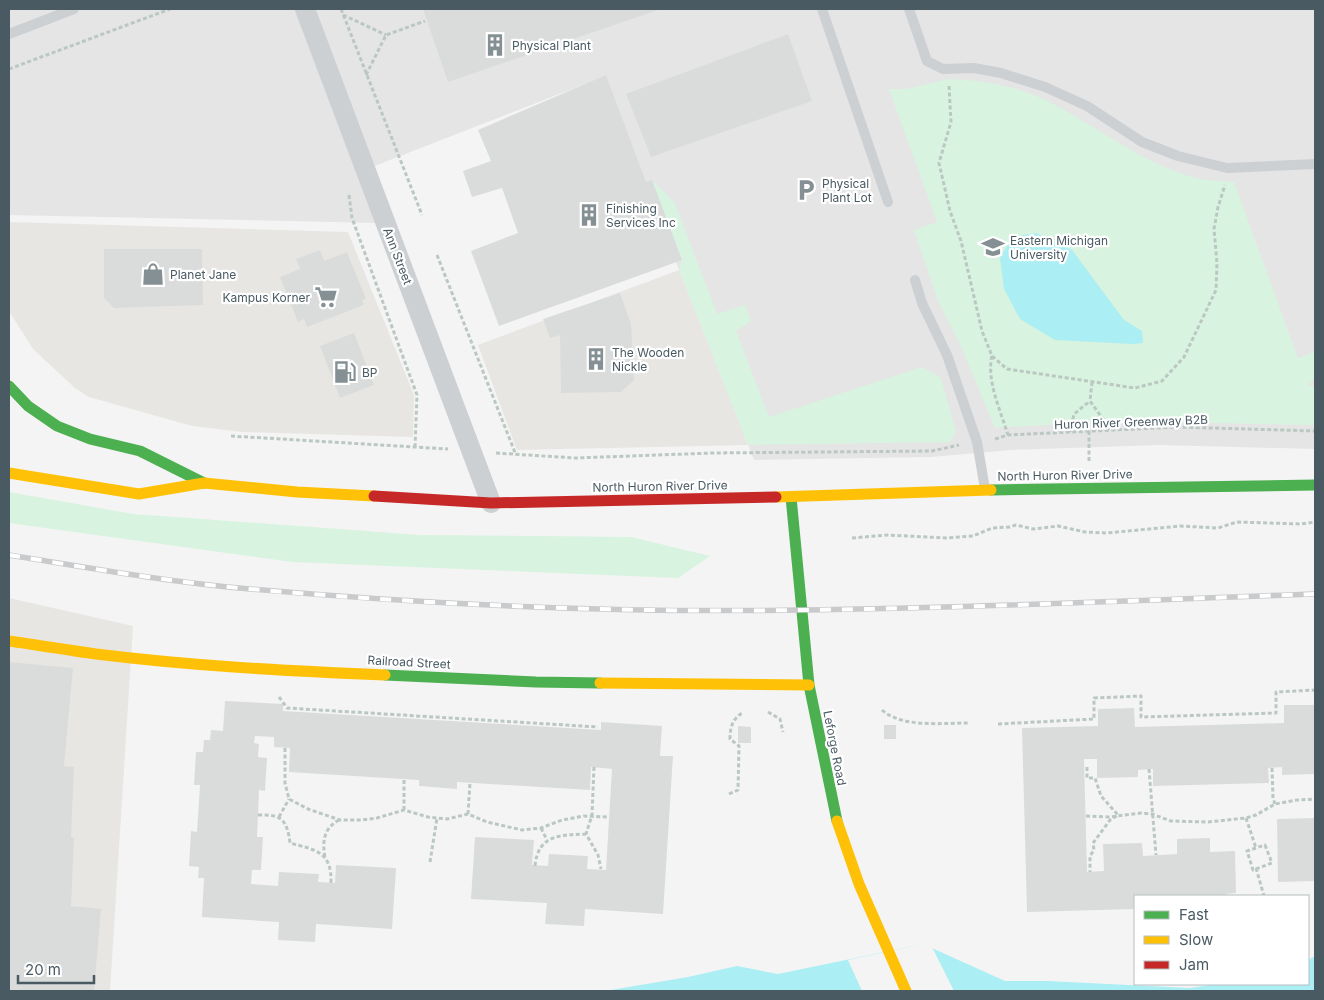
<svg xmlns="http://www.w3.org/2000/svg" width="1324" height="1000" viewBox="0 0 1324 1000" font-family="Inter,sans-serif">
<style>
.commercial{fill:#e8e6e3}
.education{fill:#e5e5e6}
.green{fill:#d8f3df}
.water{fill:#abeef3}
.pier{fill:#f4f4f4}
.building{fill:#dadcdc}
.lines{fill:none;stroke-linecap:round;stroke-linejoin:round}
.path{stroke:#bbc8c2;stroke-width:3;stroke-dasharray:4 2.5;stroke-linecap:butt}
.lane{stroke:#cdd0d3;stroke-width:10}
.street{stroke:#cdd0d3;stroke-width:20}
.fast{stroke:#4caf50;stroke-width:11}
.slow{stroke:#ffc107;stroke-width:11}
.jam{stroke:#c62828;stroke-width:11}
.rail-casing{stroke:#c9cacc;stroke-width:5.5}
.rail{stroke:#fff;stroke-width:4;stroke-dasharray:11;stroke-linecap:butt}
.labels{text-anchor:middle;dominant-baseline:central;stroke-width:4.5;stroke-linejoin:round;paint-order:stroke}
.poi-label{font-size:12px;fill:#495a62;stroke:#fff;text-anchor:start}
.street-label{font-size:12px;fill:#495a62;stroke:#fff}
</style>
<rect width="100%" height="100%" fill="#f4f4f4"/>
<path class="commercial" d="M9 222 348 232 414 395 413 437 243 432 192 426 89 397 75 388 33 349 9 311Z
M679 270 748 445 517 450 478 345Z
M9 598 133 626 110 991H9Z"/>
<path class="education" d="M9 9H1315V449L1160 445 1011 450 931 457 754 460 603 77 359 172 378 223 9 215Z"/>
<path class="green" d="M948 79C980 80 1011 85 1041 98 1092 122 1137 161 1192 177 1205 181 1221 181 1234 182L1298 358 1315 352V377L1308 386H1315V425L1109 421 995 428 961 346 938 301 914 230 937 222 889 89H906Z
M652 180 675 203 717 314 745 305 751 321 736 331 769 417 922 367 941 378 956 432 950 442 748 445 679 270 682 260Z
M9 492 133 514 420 535 631 537 710 556 678 578 292 562 9 523Z"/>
<path class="water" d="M1036 233 1072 250 1124 320 1142 331 1143 343 1133 344 1055 340 1020 319 1004 289 1000 258 1012 237Z
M923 944 1005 981H1047L1190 988 1216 984H1308V960L1315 956V991H605L688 977 737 966 778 974Z"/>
<path class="pier" d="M927 943 931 945 954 991H862L848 960Z"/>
<path class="building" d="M423 9H661L448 82Z
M788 34 812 101 651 157 626 94Z
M606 75 646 182 652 180 682 260 499 326 471 251 518 233 502 188 472 197 463 171 491 161 478 130Z
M104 249H202L203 305 114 308 104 298Z
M320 250 324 261 347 252 366 299 362 300 364 305 307 327 304 319 298 322 280 277 300 269 296 259Z
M620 293 631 324 634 380 621 392 561 393 560 335 550 338 543 319Z
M354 333 374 385 340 398 320 346Z
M9 662 73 668 64 766 74 767 71 837 74 838 71 906 101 909 94 991H9Z
M225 701 283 704V711L601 730V722L662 726 660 756H673L663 914 585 909 584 926 545 924 547 903 471 899 475 837 534 840 532 865 548 866 549 854 588 856 587 869 606 870 612 769 591 767 590 790 457 782V789L419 786V780L289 772 290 748 274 747V737L255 736 254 743 259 744 258 757 267 758 265 791 259 790 258 815 257 837H263L261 870H252L251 884 278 886 279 872 319 874 318 882 335 883 336 865 396 868 392 929 316 924 315 942 278 940 279 922 202 917 204 878H198L199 867 189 866 191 831 197 832 200 785H194L196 752H203L204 740H210L211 730 223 731Z
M1284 705H1315V774L1282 775V767L1268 768 1269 783 1153 786V769L1138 770V777L1097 778V759H1084L1087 872 1104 871 1103 844 1142 843 1143 856 1177 854V839L1210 838V852L1235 851 1236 893 1226 894V896H1135V909L1027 912 1022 728 1098 726V709L1134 708 1135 727 1284 723Z
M884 725H896V739H884Z
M738 726 751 727V743H738Z
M1315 818V881L1278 882 1277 819Z"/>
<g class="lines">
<path class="path" d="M341 9 422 215
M343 15 386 35
M9 69 170 9
M366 75 386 35 425 21
M949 86 951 122 939 163 950 211 961 241 982 331 992 356 1007 369 1135 388 1162 381 1184 357 1216 290 1217 263 1214 229 1218 207 1225 185
M349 195 352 218 417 395 415 447
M437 255 516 455
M992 356C986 380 1001 412 1008 435
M1092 382 1090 401 1110 429
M1089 431V463
M1070 432 1074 414 1090 401
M231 436 448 449
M995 439 1008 435 1177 427 1315 431
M496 453 575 458 713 453 932 451 959 445
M852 538 887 535 947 538 973 536 992 528 1010 527 1016 525 1033 529 1058 526 1085 532 1107 533 1180 526 1218 528 1237 522 1301 524 1315 522
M279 697 287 708 598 727
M882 710C902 728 942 723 968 723
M768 712 780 719 783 732
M998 724 1094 719V698L1141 696V717L1276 713V692L1315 690
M285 748V783L289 799 308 809 340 820H362L377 818 404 810 428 817 447 819 468 814 487 822 522 830 541 828 562 820 584 816 609 817
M594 767 592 815 586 834 598 855 601 869
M1087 767V778H1095L1101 796 1118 815 1110 820 1093 843 1094 850 1090 856V872
M1272 768 1273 798 1275 804
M1149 769 1156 855
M729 794 738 790 739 746 730 739C730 726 733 718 744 712
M404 810V778
M468 814 470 783
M258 815C282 814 287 820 290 843 315 850 332 851 331 883
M1086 816 1109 817 1141 813 1152 814 1171 821 1208 822 1246 818 1256 815 1275 804 1297 800 1315 799
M279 817 289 799
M1246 818 1256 848
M541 828 547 840
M1265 845 1272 863 1253 870 1247 851Z
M325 857C322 841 324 828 339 820
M430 862 437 818
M535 866C538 834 561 835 586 834
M1256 868 1264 896"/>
<path class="lane" d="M822 9 888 202
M909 9 927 61 943 69 974 68 1001 73 1045 87 1087 106 1142 142 1178 156 1227 168 1315 164
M9 34 74 9
M915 280 922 303 947 355 977 442 985 489"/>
<path class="street" d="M305 9 491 503"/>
<path class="fast" d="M9 386 28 406 57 426 90 439 140 451 204 483
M991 490 1315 485
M791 497 809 685 837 821
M385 675 536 682 600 683"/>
<path class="slow" d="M9 473 139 494 204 483 297 492 374 496
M776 497 991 490
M9 641C38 645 67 650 96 654 192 666 289 671 385 675
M600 683 809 685
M837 821 859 884 906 991"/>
<path class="jam" d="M374 496 491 503 776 497"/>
<defs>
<path id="rail" d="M9 555C89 568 169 582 250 589 433 605 618 613 802 610 973 608 1144 600 1315 594"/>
</defs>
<use href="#rail" class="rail-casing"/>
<use href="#rail" class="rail"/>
</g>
<defs>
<symbol id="building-bare" viewBox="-9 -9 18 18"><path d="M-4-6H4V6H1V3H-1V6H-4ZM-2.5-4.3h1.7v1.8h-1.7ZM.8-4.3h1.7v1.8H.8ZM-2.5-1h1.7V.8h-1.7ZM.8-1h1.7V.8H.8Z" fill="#859095" stroke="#fff" stroke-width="2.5" paint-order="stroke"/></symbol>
<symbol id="parking-bare" viewBox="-9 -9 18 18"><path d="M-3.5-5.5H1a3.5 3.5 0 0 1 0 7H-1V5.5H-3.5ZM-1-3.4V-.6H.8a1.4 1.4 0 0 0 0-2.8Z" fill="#859095" stroke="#fff" stroke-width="2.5" paint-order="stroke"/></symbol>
<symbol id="university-bare" viewBox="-9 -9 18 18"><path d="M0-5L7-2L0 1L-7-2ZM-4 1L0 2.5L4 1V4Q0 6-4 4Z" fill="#859095" stroke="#fff" stroke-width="2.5" paint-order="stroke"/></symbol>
<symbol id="shop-bare" viewBox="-9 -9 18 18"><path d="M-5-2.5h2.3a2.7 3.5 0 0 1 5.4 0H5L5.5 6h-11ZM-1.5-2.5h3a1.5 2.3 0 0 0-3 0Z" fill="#859095" stroke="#fff" stroke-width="2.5" paint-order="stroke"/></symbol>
<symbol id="supermarket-bare" viewBox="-9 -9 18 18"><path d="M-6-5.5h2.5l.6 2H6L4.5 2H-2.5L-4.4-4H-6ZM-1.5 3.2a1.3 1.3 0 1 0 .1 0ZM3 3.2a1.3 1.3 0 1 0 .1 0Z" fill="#859095" stroke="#fff" stroke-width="2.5" paint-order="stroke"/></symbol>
<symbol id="fuel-bare" viewBox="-9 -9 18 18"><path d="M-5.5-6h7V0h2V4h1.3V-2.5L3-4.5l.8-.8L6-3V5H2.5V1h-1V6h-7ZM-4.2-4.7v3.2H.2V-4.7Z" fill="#859095" stroke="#fff" stroke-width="2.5" paint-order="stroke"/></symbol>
</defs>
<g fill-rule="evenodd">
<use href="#building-bare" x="479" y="29" width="32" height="32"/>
<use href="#parking-bare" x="790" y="174" width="32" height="32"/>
<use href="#building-bare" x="573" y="199" width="32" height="32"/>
<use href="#university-bare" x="977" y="231" width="32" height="32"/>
<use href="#shop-bare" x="137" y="258" width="32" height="32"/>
<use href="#supermarket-bare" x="310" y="281" width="32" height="32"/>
<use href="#building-bare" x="580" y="343" width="32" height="32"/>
<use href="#fuel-bare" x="329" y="356" width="32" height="32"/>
</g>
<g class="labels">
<g class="poi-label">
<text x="512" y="45">Physical Plant</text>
<text x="822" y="183">Physical<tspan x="822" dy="14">Plant Lot</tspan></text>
<text x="606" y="208">Finishing<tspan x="606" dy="14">Services Inc</tspan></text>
<text x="1010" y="240">Eastern Michigan<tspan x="1010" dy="14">University</tspan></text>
<text x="170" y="274">Planet Jane</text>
<text x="310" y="297" text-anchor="end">Kampus Korner</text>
<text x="612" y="352">The Wooden<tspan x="612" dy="14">Nickle</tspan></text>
<text x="362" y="372">BP</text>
</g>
<g class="street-label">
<text transform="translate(398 256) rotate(69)">Ann Street</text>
<text transform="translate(1131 422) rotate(-2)">Huron River Greenway B2B</text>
<text transform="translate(1065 475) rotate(-1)">North Huron River Drive</text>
<text transform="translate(660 486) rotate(-1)">North Huron River Drive</text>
<text transform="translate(409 662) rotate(3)">Railroad Street</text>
<text transform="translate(835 748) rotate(79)">Leforge Road</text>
</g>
</g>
<rect width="1324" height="1000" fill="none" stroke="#495a62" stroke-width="20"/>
<rect x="1134" y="895" width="175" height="90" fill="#ffffff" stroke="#b6bdc0"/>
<rect x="1144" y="911" width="25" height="8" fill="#4caf50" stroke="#b6bdc0"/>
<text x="1179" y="920" font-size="15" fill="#495a62">Fast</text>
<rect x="1144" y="936" width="25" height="8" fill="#ffc107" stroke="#b6bdc0"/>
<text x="1179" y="945" font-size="15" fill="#495a62">Slow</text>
<rect x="1144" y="961" width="25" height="8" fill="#c62828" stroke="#b6bdc0"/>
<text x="1179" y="970" font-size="15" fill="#495a62">Jam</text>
<path d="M18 975v8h76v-8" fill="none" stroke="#495a62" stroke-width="2.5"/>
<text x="25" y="975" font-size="15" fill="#495a62" stroke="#ffffff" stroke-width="4" paint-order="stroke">20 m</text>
</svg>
